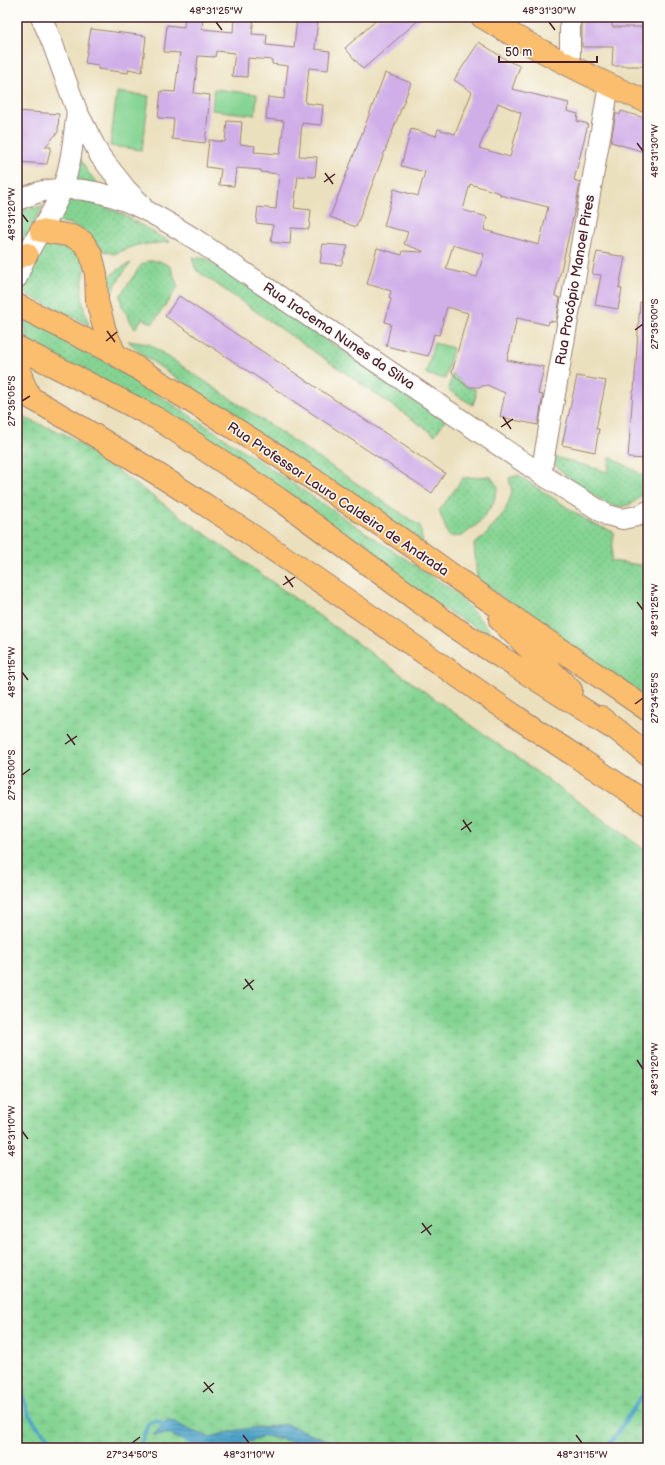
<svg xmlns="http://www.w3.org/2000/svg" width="665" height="1465" viewBox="0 0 665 1465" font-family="'Balsamiq Sans',sans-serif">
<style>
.grass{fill:url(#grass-dots);stroke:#687a5f}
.wetland{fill:url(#wetland-marsh);stroke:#687a5f}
.pitch{fill:#85d493;stroke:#687a5f}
.water{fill:url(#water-rules);stroke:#4c627a}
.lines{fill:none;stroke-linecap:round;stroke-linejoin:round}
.stream{stroke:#4da4ca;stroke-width:4}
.building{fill:#d0afe9;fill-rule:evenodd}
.minor-casing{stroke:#9a8074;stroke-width:22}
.major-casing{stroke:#9a8074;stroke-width:24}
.minor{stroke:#fff;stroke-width:20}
.major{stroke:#fabe6e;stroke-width:22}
.ticks{fill:none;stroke:#4a1f2b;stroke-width:1.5}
.labels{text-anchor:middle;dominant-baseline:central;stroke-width:3;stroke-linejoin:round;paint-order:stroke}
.street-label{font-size:14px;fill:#4a1f2b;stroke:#fdfcf7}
.neatline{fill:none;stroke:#4a1f2b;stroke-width:1.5}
.ticks-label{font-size:10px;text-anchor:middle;fill:#4a1f2b}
</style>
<defs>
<pattern id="grass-dots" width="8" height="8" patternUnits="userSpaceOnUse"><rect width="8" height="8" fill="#85d493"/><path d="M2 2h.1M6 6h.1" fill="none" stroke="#74b67f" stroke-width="1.8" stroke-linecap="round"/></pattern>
<pattern id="wetland-marsh" width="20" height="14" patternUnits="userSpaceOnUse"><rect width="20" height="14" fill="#85d493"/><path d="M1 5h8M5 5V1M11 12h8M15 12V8" fill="none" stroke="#74b67f"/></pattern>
<pattern id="water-rules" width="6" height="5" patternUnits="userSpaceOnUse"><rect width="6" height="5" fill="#4da4ca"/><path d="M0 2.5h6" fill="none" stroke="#4285a4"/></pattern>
</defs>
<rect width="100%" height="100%" fill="#fdfcf7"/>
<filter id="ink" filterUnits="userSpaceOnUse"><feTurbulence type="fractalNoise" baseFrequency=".025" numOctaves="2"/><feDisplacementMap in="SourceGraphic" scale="8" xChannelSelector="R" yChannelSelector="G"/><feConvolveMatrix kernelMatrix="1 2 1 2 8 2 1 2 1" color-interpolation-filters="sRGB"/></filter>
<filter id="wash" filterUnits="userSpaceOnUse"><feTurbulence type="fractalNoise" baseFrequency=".012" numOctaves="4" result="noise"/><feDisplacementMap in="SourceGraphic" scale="16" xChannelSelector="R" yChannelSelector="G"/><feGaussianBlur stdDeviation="0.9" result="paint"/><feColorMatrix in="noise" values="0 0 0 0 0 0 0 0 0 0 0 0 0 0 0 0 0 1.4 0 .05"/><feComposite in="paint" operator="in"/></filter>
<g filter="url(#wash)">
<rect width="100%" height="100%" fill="#ebe0be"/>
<path class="grass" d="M78 154 87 171 99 185 74 181Z
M66 199 102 205 122 214 170 242 137 245 114 254 104 251 82 231 71 224 55 221Z
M43 206C36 218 29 237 17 245V211Z
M51 242 74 244 86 267C79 290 81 302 89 325L22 292C27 265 29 260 51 242Z
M192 257 207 259 445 420 435 435 196 270Z
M148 261H159L170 266 178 287 153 323 142 319 135 329 122 306 120 296 141 265Z
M131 263C121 275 114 285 110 300H106L104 283C112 273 119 268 131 263Z
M24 317 97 356 214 431 455 592 499 640 422 597 27 343Z
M128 341 149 344 420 526 423 545 140 353Z
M453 373C459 381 465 388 475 389L476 396 473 405 448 390Z
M552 456 608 472 610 457 648 478C648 486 645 491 640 497 633 504 624 508 614 506 603 503 565 477 557 467 554 464 553 461 552 456Z
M518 475 591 523 614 532 611 561 648 566V700L477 579 474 544 485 536 505 511 512 493 509 478Z
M490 476 498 487 493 504 479 523 462 536 449 537 439 511 463 478Z"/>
<path class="wetland" d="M17 415 69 436 648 852V1448H17Z"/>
<path class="pitch" d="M214 89 257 94 255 115 212 110Z
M117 92 149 96 142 150 110 146Z
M434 343 453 348 445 379 426 374Z"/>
<path class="water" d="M168 1419 190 1430 210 1437 237 1430 285 1424 330 1441 334 1448H311L307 1445 266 1436 232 1448H201L171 1435H153Z"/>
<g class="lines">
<path class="stream" d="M17 1343C23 1372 17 1406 40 1429 46 1436 54 1441 60 1448
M186 1440 197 1448
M141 1448V1443L148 1424 156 1420 167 1427
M293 1448 309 1447 313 1448
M607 1448 648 1387"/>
</g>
<g id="blocks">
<path class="building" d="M185 17H203L202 29 233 32 234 17H254L252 34 267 35 266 45 294 48 297 17H318L315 49 330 51 328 70 309 68 305 103 323 105 321 125 302 123 299 156 317 157 315 177 298 176 294 208 311 210 309 229 291 228 290 244 271 242 273 225 256 223 258 207 276 209 279 174 261 172V170L236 168 234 186 219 185 221 169 206 167 209 140 225 142 227 121 242 122 240 144 255 146 254 152 280 154 284 121 266 119 268 97 284 99 288 66 272 64V60L248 58 247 77 232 76 235 53 216 51 215 57 198 56 194 93 210 95 205 143 172 139 174 119 158 118 161 91 175 92 180 53 164 52 167 25 184 27Z
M380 17H422L363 69 345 48Z
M582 17H612V27H648V66H612L613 47H582Z
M91 29 146 36 142 72 129 69 128 73 98 69V65L85 63Z
M479 42 508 61 520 66 512 89 569 103 567 111 578 114 577 121 588 124 574 180 580 182 577 200 555 296 560 298 556 322 549 321 548 325 517 318 507 360 544 367 538 394 543 395 538 425 500 417 505 393 487 385 478 387H468L459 380 452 372 468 313 447 307 439 335 434 334 428 356 386 346 391 324 385 322 391 299 389 298 391 291 367 284 377 248 402 255 403 251 423 252V251L404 244 408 232 384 226 394 189 418 196 425 172 401 166 411 129 436 136 438 129 455 134 472 92 454 80ZM498 103 521 113 510 157 479 148ZM470 184 500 193V195L548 207 539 245 484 230 487 217 463 210ZM453 245 484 254 477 277 446 269Z
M385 73 411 83 356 227 330 217Z
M17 111 59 114 58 132 45 147H51L47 164 17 162Z
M621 111 648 119V153L611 142 616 113 620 115Z
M323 244 348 246 341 265 320 263Z
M597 252 625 257 619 288 622 289 618 309 595 305 601 275 592 274Z
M179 296 445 473 432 493 165 316Z
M640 302H648V459L628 458 633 391H634Z
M577 376 606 381 596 429H599L595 452 562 445Z"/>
</g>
</g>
<g filter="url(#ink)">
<use href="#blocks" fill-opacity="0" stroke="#9a8074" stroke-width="1"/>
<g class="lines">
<defs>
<path id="minor" d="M41 17 52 42 77 111 100 156 126 189 141 204
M570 66V17
M17 200C27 197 38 191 49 190 104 182 154 213 198 241L541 474 607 515 623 519 641 515 648 511
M17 278C26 249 46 226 58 199 71 171 73 141 77 111
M541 474 609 85"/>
<path id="major" d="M482 17C536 49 591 78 648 102
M41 231 72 236 83 242 91 254 96 274 97 301 105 331 115 354
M17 258 27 254
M17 305 115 354 280 457 416 549 459 580 648 710
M17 347 158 419 279 499 452 626 611 727
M17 359 22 380 30 397
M17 390C191 488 354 605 518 718 561 747 605 775 648 804
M500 620 571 690
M601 717 648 755"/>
</defs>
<use href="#minor" class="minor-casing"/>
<use href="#major" class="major-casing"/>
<use href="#minor" class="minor"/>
<use href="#major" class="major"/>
</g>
</g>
<path class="ticks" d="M216 22 222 30M549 22 555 30M637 143 643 151M325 173 333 184M324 182 335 174M22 214 28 222M635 330 643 324M107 331 115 342M106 341 117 332M22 401 30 396M503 417 511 429M501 427 513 419M285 576 293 587M283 585 295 577M637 602 643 610M22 672 28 680M635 704 643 698M67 734 75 745M65 744 77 736M22 775 30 769M463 820 471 832M461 830 472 822M245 979 253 990M243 989 254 980M637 1060 643 1069M22 1131 28 1139M422 1223 431 1235M421 1233 432 1225M204 1382 213 1393M203 1392 214 1383M243 1435 249 1443M576 1435 582 1443M132 1443 140 1437"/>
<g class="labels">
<g class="street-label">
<text transform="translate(575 280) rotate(-80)">Rua Procópio Manoel Pires</text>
<text transform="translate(339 336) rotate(34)">Rua Iracema Nunes da Silva</text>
<text transform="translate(338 499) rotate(34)">Rua Professor Lauro Caldeira de Andrada</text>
</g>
</g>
<rect width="665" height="1465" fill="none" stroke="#fdfcf7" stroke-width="44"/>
<path d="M499 56v6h98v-6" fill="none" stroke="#4a1f2b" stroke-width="2"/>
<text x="505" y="56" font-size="12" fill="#4a1f2b" stroke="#fdfcf7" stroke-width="3" paint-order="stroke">50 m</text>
<rect x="22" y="22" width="621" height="1421" class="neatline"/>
<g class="ticks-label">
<text x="216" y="14">48°31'25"W</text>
<text x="549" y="14">48°31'30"W</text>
<text transform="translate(654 151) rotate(-90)" y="4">48°31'30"W</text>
<text transform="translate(11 214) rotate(-90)" y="4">48°31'20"W</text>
<text transform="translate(654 324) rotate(-90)" y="4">27°35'00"S</text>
<text transform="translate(11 401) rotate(-90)" y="4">27°35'05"S</text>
<text transform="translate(654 610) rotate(-90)" y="4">48°31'25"W</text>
<text transform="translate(11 672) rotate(-90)" y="4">48°31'15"W</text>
<text transform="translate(654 698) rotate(-90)" y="4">27°34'55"S</text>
<text transform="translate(11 775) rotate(-90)" y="4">27°35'00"S</text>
<text transform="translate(654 1069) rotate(-90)" y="4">48°31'20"W</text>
<text transform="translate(11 1131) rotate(-90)" y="4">48°31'10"W</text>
<text x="132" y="1458">27°34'50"S</text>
<text x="249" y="1458">48°31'10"W</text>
<text x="582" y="1458">48°31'15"W</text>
</g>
</svg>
